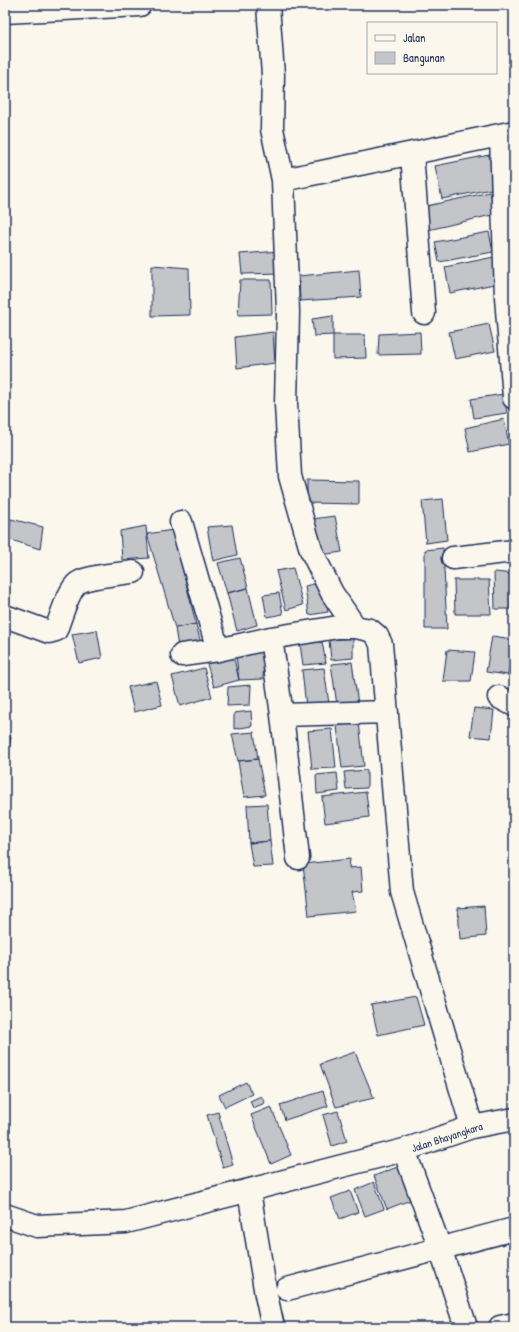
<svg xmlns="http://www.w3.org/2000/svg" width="519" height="1332" viewBox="0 0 519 1332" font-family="'Patrick Hand',sans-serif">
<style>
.building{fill:#c3c5c9;stroke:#1b2f5e}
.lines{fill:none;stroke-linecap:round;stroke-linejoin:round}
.minor-casing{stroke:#1b2f5e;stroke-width:25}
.minor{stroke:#fbf7ec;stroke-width:22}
.labels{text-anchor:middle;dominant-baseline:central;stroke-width:3.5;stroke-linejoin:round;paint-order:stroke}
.street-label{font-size:11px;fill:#1b2f5e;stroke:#fbf7ec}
</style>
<rect width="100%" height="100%" fill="#fbf7ec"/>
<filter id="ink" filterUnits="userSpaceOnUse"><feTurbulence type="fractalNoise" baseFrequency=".025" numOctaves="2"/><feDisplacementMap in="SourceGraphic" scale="8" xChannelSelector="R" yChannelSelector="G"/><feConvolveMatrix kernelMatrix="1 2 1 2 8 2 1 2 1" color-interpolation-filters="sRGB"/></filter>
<g filter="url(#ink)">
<path class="building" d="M489 155 496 188 442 199 435 166Z
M490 192 496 214 428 230 422 207Z
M489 232 493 252 439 262 435 242Z
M280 251 282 273 242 274 240 254Z
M494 257 499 283 450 293 445 267Z
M152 265 189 268 190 315 152 316Z
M359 270 361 297 300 301 299 276Z
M240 280H271L272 314 238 315Z
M333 316V335L314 336 312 319Z
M489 324 495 351 455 359 449 332Z
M273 332 275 363 237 368 235 337Z
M420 332 421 354 378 355 379 334Z
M333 335H365L366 358 333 359Z
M504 394 507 413 474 418 471 399Z
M504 419 509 444 470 452 465 428Z
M307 480 359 481V504L307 503Z
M443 499 447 540 426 543 422 501Z
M335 516 342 552 321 555 312 519Z
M11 519 43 527 40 549 8 539Z
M232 525 237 555 213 561 207 527Z
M146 526 149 558 122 560 120 531Z
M173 530 196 624 175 628 147 534Z
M443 548 447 629H425V550Z
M240 558 248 588 227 593 218 563Z
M293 568 303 605 286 610 276 571Z
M494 572 514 574V609H495Z
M454 580H489L491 614H455Z
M322 582 328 612 309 615 305 586Z
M248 588 257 625 237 631 227 593Z
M279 593 283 614 267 617 263 595Z
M196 624 201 644 178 647 175 628Z
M97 630 102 658 79 663 72 634Z
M492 636 513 639 508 675 486 672Z
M353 638V658L331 660 329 640Z
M322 642 326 663 303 665 300 644Z
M447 650 475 652 471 681H443Z
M264 652 263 679 239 680 236 655Z
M233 655 239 680 214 687 206 661Z
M352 662 358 704 337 705 331 664Z
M204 668 212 697 180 706 172 676Z
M324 668 329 704 306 707 302 670Z
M156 681 162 705 134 712 128 687Z
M251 685 250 705 227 706 228 687Z
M474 708 494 710 491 738 470 736Z
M251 711 252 726 234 729V713Z
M359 722 364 766 342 768 337 726Z
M332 729 336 768 312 769 308 731Z
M254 732 258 759 238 761 232 734Z
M5 734 11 736 8 759 5 758Z
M258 759 265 795 244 797 238 761Z
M367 770V788L346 789 344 772Z
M337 773 339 791 317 794 316 775Z
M366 792 369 817 325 823 322 797Z
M267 804 270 841 249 843 247 805Z
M270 841 273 866 253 867 249 843Z
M350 859 349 868 361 867 363 891 352 892 356 911 309 916 303 864Z
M484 906 486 936 460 939 458 908Z
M416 997 424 1025 378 1035 371 1005Z
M355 1052 374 1098 336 1107 320 1064Z
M246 1082 252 1094 225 1107 219 1095Z
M323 1091 328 1106 285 1120 280 1105Z
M261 1096 265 1103 253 1108 250 1101Z
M271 1107 291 1155 271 1164 251 1115Z
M338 1111 347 1141 332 1146 323 1115Z
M218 1112 233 1165 223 1168 207 1115Z
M400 1166 413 1199 387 1209 374 1176Z
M374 1182 384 1209 365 1216 355 1190Z
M350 1191 358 1212 340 1219 331 1198Z"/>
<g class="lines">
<defs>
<path id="minor" d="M268 5 273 75 272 129 283 180
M5 12 140 5
M501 135 506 297 514 398
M412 154 424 313
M181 522 218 650
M453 558 514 551
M5 616 49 632 56 630C60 619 69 589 78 583 88 576 120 574 133 572
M355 627 332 593 311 550 290 476 286 404 288 312 283 180 514 132
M271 638 282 715 298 858
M182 655 218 650 271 638 338 627H355L370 630 377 636 381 644 402 892 472 1127
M499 697 514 705
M282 715 387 712
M404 1150 440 1248 466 1327
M249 1191 266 1295 273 1327
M5 1215 37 1226 126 1222 404 1150 472 1127 514 1119
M287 1289 514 1229
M500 1327 514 1324"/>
</defs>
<use href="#minor" class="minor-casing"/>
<use href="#minor" class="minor"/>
</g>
</g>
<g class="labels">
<g class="street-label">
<text transform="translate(447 1137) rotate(-18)">Jalan Bhayangkara</text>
</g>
</g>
<rect width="519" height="1332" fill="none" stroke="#fbf7ec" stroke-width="20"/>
<rect x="10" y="10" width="499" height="1312" fill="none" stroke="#1b2f5e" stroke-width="1.5" filter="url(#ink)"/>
<rect x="367" y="22" width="130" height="52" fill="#fbf7ec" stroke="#a1a7b3"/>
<rect x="375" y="35" width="20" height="6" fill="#fbf7ec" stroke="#a1a7b3"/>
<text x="403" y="42" font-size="12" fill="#1b2f5e">Jalan</text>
<rect x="375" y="52" width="20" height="12" fill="#c3c5c9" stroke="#a1a7b3"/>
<text x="403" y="62" font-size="12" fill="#1b2f5e">Bangunan</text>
</svg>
